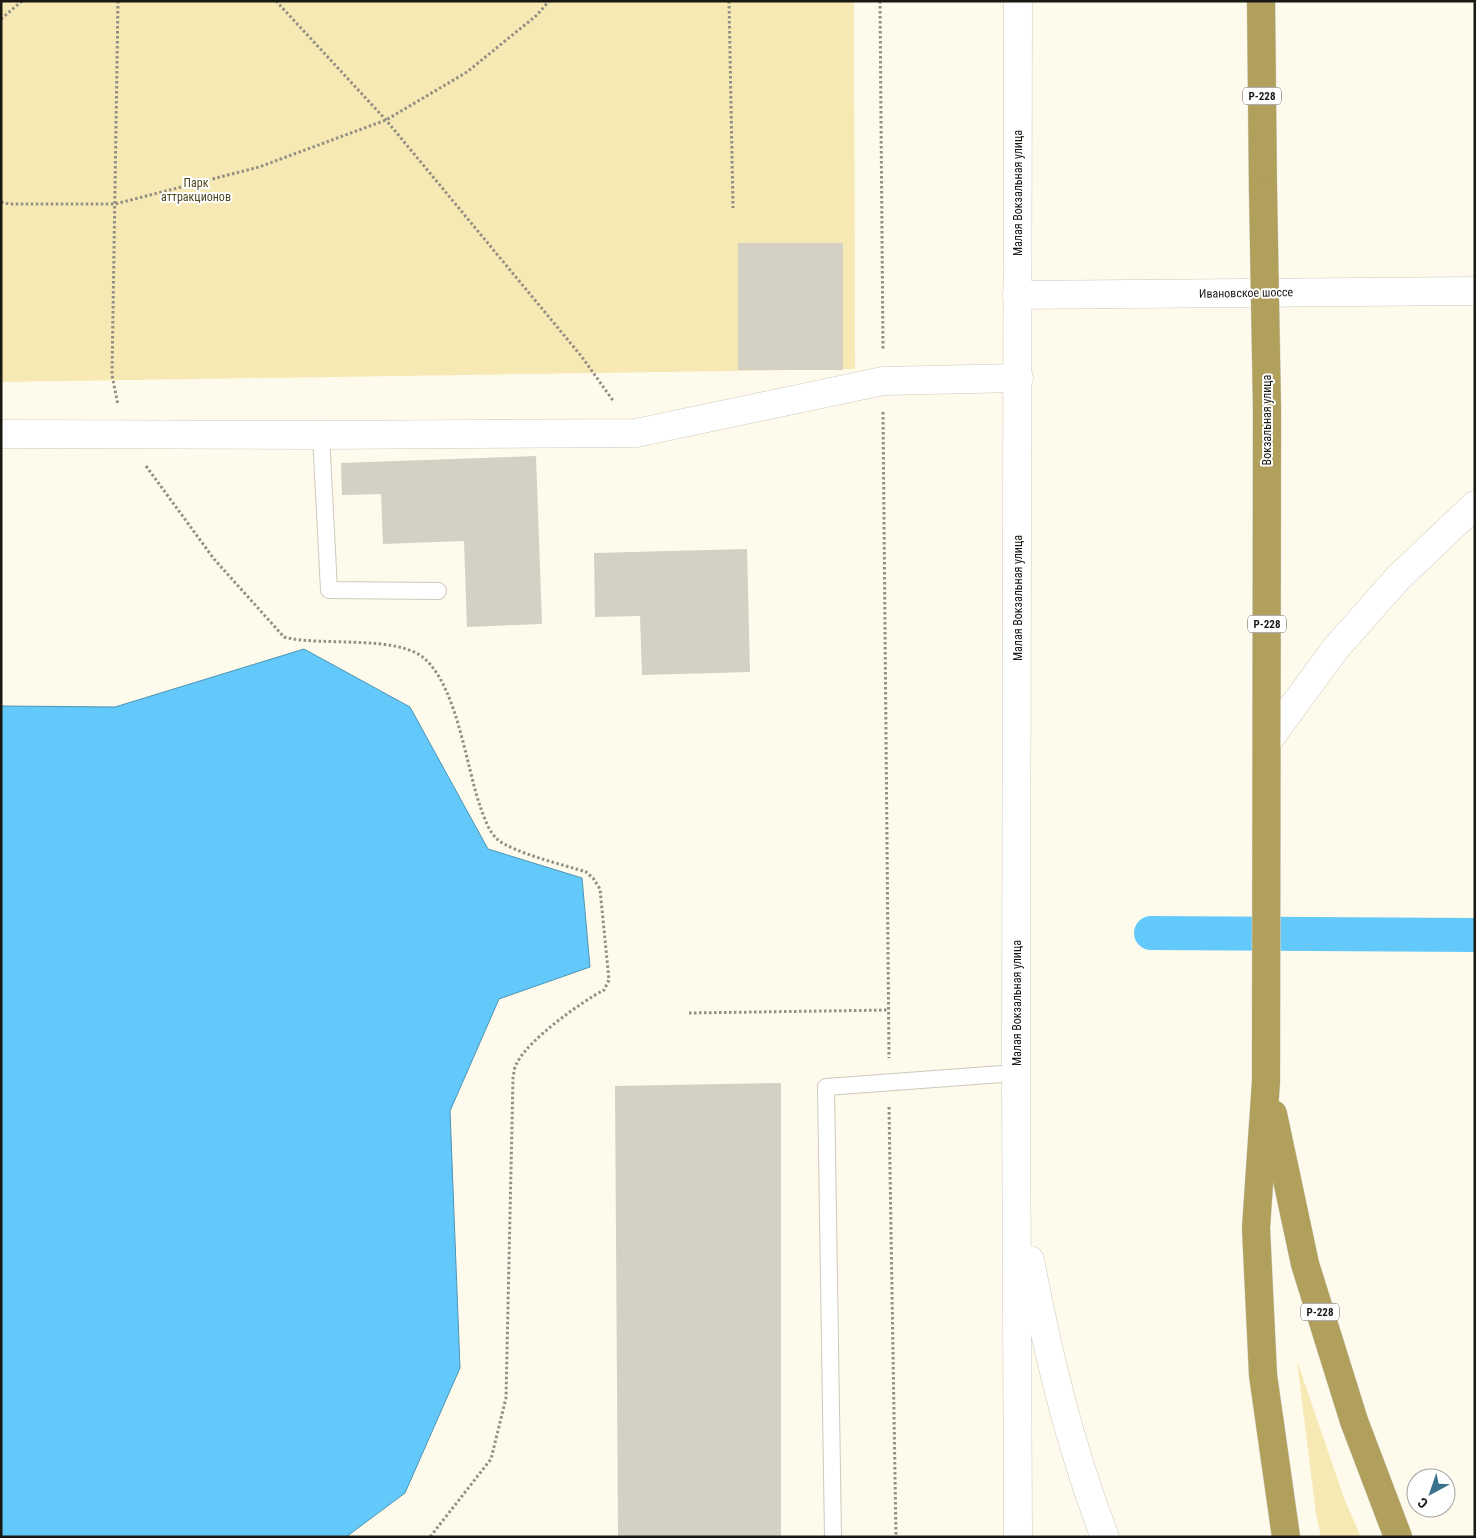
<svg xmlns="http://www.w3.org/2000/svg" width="1476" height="1538" viewBox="0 0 1476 1538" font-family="'Roboto Condensed',sans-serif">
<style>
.green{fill:#f7e9b3}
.water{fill:#63c9fa;stroke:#4d94b5}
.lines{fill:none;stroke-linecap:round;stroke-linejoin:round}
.canal{stroke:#63c9fa;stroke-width:34}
.building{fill:#d4d0c3}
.service-casing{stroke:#cdc9bc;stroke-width:18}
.minor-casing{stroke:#cdc9bc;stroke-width:29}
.tertiary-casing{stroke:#cdc9bc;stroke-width:29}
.secondary-casing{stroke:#cdc9bc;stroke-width:29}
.trunk-casing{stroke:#dadad9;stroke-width:29}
.path{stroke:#928f85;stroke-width:3;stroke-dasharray:2.5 2.5;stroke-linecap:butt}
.service{stroke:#fff;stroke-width:16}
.minor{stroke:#fff;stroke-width:28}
.tertiary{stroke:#fff;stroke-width:28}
.secondary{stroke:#fff;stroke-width:28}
.trunk{stroke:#b0a05c;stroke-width:28}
.trunk-bridge-casing{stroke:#dadad9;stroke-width:29;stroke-linecap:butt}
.trunk-bridge{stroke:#b0a05c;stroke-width:28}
.labels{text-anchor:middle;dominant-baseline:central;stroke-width:4;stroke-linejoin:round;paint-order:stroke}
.shield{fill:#fff;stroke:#5f5d5a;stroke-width:1}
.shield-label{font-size:11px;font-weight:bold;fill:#1a1813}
.park-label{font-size:12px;fill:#50461e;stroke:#fff}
.street-label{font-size:12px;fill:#1a1813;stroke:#fff}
</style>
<rect width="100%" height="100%" fill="#fefaec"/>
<path class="green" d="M1 1H854L855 369 1 382Z
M1297 1361 1344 1498 1361 1537H1321L1316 1513Z"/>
<path class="water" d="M304 649 410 707 488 849 582 878 590 967 499 999 450 1111 460 1368 405 1493 346 1537H1V706L115 707Z"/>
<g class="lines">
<path class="canal" d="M1151 933 1475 935"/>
</g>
<path class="building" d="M738 243H843V370H738Z
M536 456 542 624 467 627 464 541 383 544 381 494 342 495 341 463Z
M747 549 750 672 642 675 640 616 595 617 594 553Z
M781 1083V1537H618L615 1086Z"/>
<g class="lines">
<defs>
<path id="service" d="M321 435 329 590 438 591
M833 1537 826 1087 1016 1073"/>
<path id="minor" d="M1 434 321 435 636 433 883 381 1019 378"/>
<path id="tertiary" d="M1017 295 1475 291
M1267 742 1336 648 1398 578 1475 505"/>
<path id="secondary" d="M1030 1260C1048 1354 1070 1447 1105 1537
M1018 1537 1016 1073 1018 1"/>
<path id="trunk" d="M1261 1 1263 190
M1267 409 1266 1081 1256 1228 1263 1375 1286 1537
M1273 1114 1305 1264 1354 1421 1398 1537"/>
</defs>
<use href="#service" class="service-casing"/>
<use href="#minor" class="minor-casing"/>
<use href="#tertiary" class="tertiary-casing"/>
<use href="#secondary" class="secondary-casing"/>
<use href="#trunk" class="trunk-casing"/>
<path class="path" d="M118 1 112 375 118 405
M276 1 386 120 582 357 614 402
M729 1 733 208
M880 1 883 351
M1 19 22 1
M1 202 9 204H115L259 167 386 120 467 72 537 15 549 1
M883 412 889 1058
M146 466 214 559 284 637C321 647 397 634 425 659 457 688 466 765 480 806 484 817 489 832 497 839 513 853 565 865 586 872L593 878 600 889 609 980 604 990C581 1002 528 1040 517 1063 514 1067 514 1073 513 1078L506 1398 491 1459 430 1537
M689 1013 889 1010
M889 1107 896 1537"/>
<use href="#service" class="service"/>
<use href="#minor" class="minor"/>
<use href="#tertiary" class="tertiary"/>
<use href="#secondary" class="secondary"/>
<use href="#trunk" class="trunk"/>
<defs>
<path id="trunk-bridge" d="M1263 190 1267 409"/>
</defs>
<use href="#trunk-bridge" class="trunk-bridge-casing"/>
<use href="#trunk-bridge" class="trunk-bridge"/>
</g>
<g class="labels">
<g class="shield">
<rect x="1243" y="87.5" width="38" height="17" rx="4"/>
<rect x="1248" y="615.5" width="38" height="17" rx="4"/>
<rect x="1301" y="1303.5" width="38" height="17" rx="4"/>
</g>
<g class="shield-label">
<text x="1262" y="96">Р-228</text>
<text x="1267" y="624">Р-228</text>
<text x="1320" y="1312">Р-228</text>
</g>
<g class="park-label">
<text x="196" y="183">Парк<tspan x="196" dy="14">аттракционов</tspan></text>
</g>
<g class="street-label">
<text transform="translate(1018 193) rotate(-90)">Малая Вокзальная улица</text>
<text transform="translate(1246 293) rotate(-1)">Ивановское шоссе</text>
<text transform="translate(1267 420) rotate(-90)">Вокзальная улица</text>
<text transform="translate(1018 598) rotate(-90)">Малая Вокзальная улица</text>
<text transform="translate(1017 1003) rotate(-90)">Малая Вокзальная улица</text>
</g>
</g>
<rect width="1476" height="1538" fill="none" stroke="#1a1813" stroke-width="5"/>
<g transform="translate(1431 1493) rotate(220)"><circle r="24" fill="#ffffff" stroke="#a3a3a1"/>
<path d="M0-4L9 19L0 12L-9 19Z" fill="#3a718c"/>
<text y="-8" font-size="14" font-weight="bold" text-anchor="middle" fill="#1a1813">С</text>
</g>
</svg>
